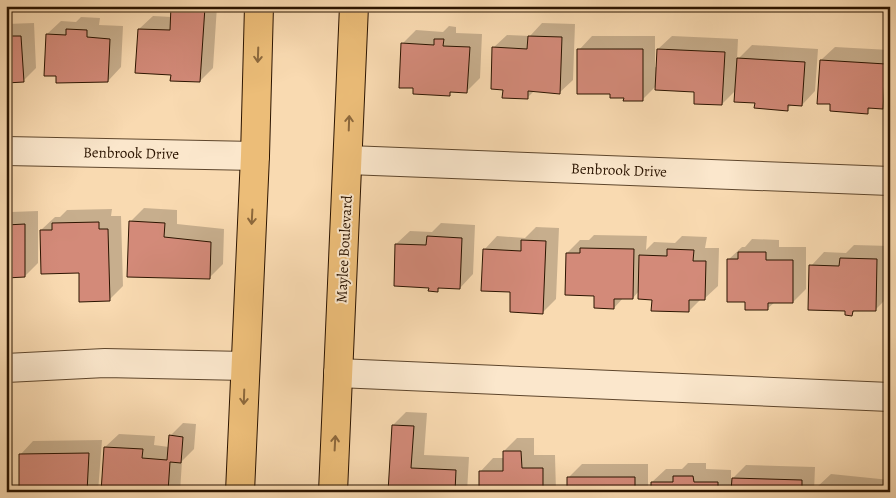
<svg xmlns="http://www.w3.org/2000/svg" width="896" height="498" viewBox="0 0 896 498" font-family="Alegreya,serif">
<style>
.shadow{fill:#0003}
.building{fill:#d38a79;stroke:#2b1400}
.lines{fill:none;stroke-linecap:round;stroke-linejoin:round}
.minor-casing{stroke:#5e462c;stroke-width:30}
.major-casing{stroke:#2b1400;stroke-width:30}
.minor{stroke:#fbe7cc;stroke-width:28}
.major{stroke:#ecbd78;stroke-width:28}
.oneway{stroke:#8c683c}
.labels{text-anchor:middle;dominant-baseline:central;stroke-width:4;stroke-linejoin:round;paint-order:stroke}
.street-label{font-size:15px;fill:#2b1400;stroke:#fbe7cc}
</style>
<rect width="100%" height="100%" fill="#f9dab1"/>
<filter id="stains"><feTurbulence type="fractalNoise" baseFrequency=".004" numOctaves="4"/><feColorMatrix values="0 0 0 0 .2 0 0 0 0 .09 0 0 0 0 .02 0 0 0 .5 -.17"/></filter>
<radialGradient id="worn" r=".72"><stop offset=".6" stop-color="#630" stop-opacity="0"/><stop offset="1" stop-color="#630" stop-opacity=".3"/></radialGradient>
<path class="shadow" d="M173 6H217L213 68 200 81 173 74 139 29 153 16 172 17Z
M81 17 100 18 99 25 123 26 121 67 108 81 47 34 61 21 76 22Z
M34 23 36 68 23 81 6 82V24Z
M542 23 575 24 573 80 559 93 534 91 527 98 504 88 493 48 507 35 530 36Z
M449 26 456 27V33L482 34 480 78 467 91H453L449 94 403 43 416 30 443 32Z
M592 36H655V67L658 68V49L672 36 738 39 737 60 752 45 818 49 815 91 802 105 793 104 787 109 736 90 722 104 696 91 657 85 642 100 625 97 612 93 579 50Z
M835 47 890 50V101L883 108 872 107 867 112 821 60Z
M144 208 177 210V224L224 229 223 264 209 278 130 222Z
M112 209 111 216H121L123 286 109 300 80 272 41 230 55 217H60L67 210Z
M38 211V263L25 276H6V217L11 212Z
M441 223 475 225 473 274 460 288 441 287 437 291 430 287 396 244 410 231 432 232Z
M536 227 559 228 556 299 543 312 484 250 497 236 525 238Z
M594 235 647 236 646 250 654 242 675 243 682 236 707 237 705 248H719L718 286 704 299H701L689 311 653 299 639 291 633 298 624 297 614 308 596 295 567 253 580 240H589Z
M752 239 779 240V247H806V289L793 302H775L767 309 746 301 728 260 742 247H745Z
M854 245 890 246 889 296 875 310 856 309 852 314 811 266 824 252 846 253Z
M406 412 427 413 424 455 469 457 467 492H389L393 425Z
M6 423H10L13 487 8 492H6Z
M183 423 196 424 194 449 182 461 180 492H102L105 447 119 434 155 436 154 445 169 447 170 436Z
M517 438H534V455H555L556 492H480V472L493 458H504V451Z
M102 440 98 492H20V455L33 441Z
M688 463H706V469L731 470V480L746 465 815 467 814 492H652V482L666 469H682Z
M582 464H648V492H569V477Z
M831 474 890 480V492H817V487Z"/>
<path class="building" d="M171 6 205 7 200 82 170 81 171 75 135 73 138 29 170 30Z
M66 29 87 30V37L110 39 108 82 56 83V76H44L46 34 66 35Z
M6 36H21L24 82 6 83Z
M528 36 562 37 560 94 528 91V99L502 98 503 90 491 89 492 47 527 49Z
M434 39H444L443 46 470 47 467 93 450 92V96L413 94V88H399L401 43 434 45Z
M577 49H643V101H623L624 98H610V94H577Z
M657 49 725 52 722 105 694 104V92L655 90Z
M737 58 805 62 802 106 788 105V111L754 108 755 103 734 102Z
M820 60 886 64 883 109 868 108V114L830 111V104H817Z
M129 221 165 223 164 237 211 242 210 279 127 277Z
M99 222V229H108L110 301 79 302V273L41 274 40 230H52V223Z
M25 224V277L6 278V225Z
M427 236 462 238 460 289 438 288V292L428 291 429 288 394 286 395 244 426 245Z
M521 240 546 241 543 314 510 312V292L481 291 483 249 521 251Z
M580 248 634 249 633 299H614V309L594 308V296L565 295 566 253H580Z
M667 249 694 250 693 261H706L705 300H689V312L651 311 652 300 638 299 639 255 667 256Z
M738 252H766V260H793V303H768V310H745V302H727V259H738Z
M840 258 877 259 876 311H853L852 316 845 315V311L808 310 809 265 839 266Z
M392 425 414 426 411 468 456 470 455 492H388Z
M169 435 183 437 181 463 170 462 168 492H101L104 447 143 449 142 458 167 460Z
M503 451H521L522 468H543V492H479V471H503Z
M89 453 87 492H19V454Z
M673 476H693L694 482H718V492H651V482H673Z
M567 477H635V492H567Z
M732 478 802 480V492H731Z
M816 487 868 492H816Z"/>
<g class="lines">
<defs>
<path id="minor" d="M6 151 255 156
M348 160 890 181
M6 368 105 363 245 366
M338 373 890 397"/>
<path id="major" d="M240 492 255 156 259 6
M333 492 354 6"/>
</defs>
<use href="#minor" class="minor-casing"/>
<use href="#major" class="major-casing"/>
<use href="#minor" class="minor"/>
<use href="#major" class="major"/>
</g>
<defs><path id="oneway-shaft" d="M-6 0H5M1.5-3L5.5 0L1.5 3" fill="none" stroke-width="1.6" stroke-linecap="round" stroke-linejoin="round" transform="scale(1.25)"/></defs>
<g class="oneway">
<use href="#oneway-shaft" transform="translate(258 55) rotate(92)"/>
<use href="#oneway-shaft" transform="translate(349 123) rotate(-88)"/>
<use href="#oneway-shaft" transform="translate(252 217) rotate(93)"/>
<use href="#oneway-shaft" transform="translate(244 397) rotate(92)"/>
<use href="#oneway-shaft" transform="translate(335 443) rotate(-87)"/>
</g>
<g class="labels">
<g class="street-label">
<text transform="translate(131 153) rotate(1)">Benbrook Drive</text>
<text transform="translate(619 170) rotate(2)">Benbrook Drive</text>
<text transform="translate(344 249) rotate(-87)">Maylee Boulevard</text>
</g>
</g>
<rect width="896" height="498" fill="none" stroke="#f9dab1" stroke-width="25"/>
<rect x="8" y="8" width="881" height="483" fill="none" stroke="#2b1400" stroke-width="2.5"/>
<rect x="12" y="12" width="871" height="473" fill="none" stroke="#2b1400"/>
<rect width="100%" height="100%" filter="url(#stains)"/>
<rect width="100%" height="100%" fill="url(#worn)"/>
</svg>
